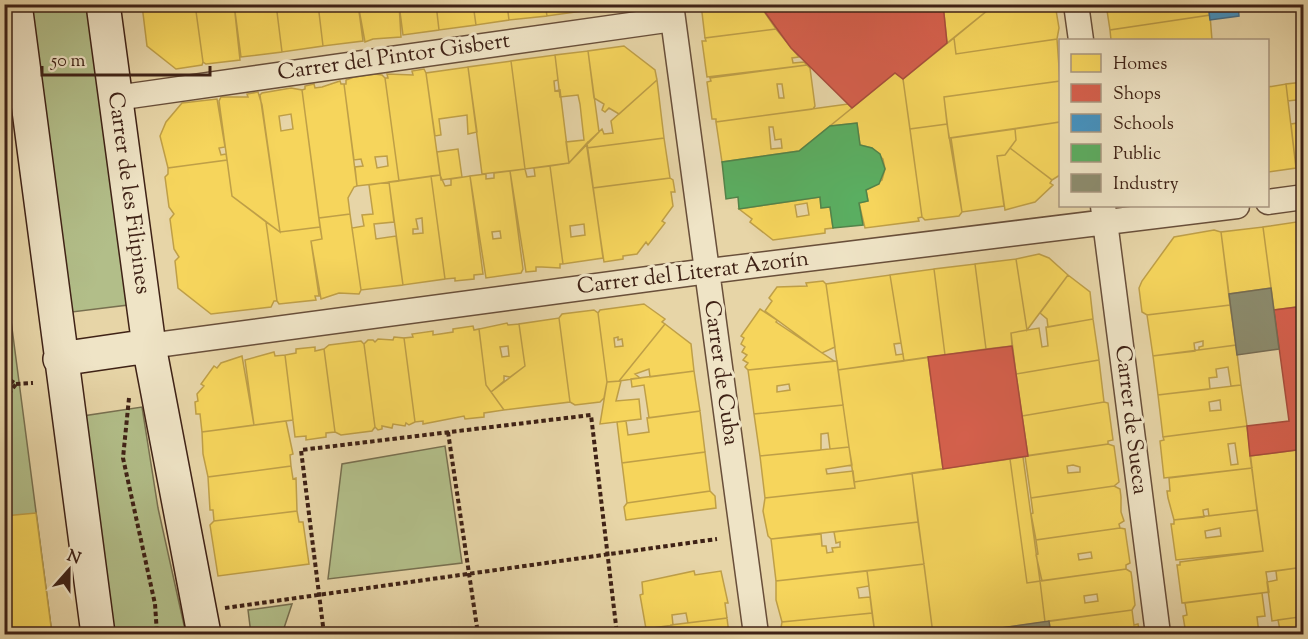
<svg xmlns="http://www.w3.org/2000/svg" width="1308" height="639" viewBox="0 0 1308 639" font-family="'Sorts Mill Goudy',serif">
<style>
.green{fill:#b2be89;stroke:#787050;stroke-width:1.5}
.homes{fill:#f6d55c;stroke:#bf9f47;stroke-width:1.5;fill-rule:evenodd}
.shops{fill:#d6604d;stroke:#a94d3c;stroke-width:1.5}
.schools{fill:#4393c3;stroke:#42718f;stroke-width:1.5}
.public{fill:#5aae61;stroke:#52844a;stroke-width:1.5}
.industry{fill:#8c8c6e;stroke:#756c54;stroke-width:1.5}
.lines{fill:none;stroke-linecap:round;stroke-linejoin:round}
.minor-casing{stroke:#694f3a;stroke-width:27}
.secondary-casing{stroke:#3f2216;stroke-width:36}
.path{stroke:#3f2216;stroke-width:4;stroke-dasharray:4.5 3;stroke-linecap:butt}
.minor{stroke:#efe4c6;stroke-width:24}
.secondary{stroke:#efe4c6;stroke-width:33}
.labels{text-anchor:middle;dominant-baseline:central;stroke-width:6;stroke-linejoin:round;paint-order:stroke}
.street-label{font-size:22px;fill:#3f2216;stroke:#efe4c6}
</style>
<rect width="100%" height="100%" fill="#e7d5a7"/>
<filter id="stains"><feTurbulence type="fractalNoise" baseFrequency=".00333" numOctaves="4"/><feColorMatrix values="0 0 0 0 .2 0 0 0 0 .09 0 0 0 0 .02 0 0 0 .5 -.17"/></filter>
<radialGradient id="worn" r=".72"><stop offset=".6" stop-color="#630" stop-opacity="0"/><stop offset="1" stop-color="#630" stop-opacity=".3"/></radialGradient>
<path class="green" d="M30 5H87L128 305 72 312Z
M4 267 52 634H5Z
M142 407 158 508 186 634H113L83 416Z
M445 446 462 563 328 579 342 464Z
M292 604 282 634H251L248 610Z"/>
<path class="homes" d="M195 4 203 62 202 65 176 69 147 46 142 5Z
M195 4H234L240 60 206 64 203 62Z
M234 4H276L282 52 241 57Z
M276 4H318L323 46 282 52Z
M318 4H358L363 41 323 46Z
M358 4H399L401 37 373 39 365 42Z
M399 4H436L439 30 403 35Z
M436 4H473L476 25 439 30Z
M473 4H507L509 20 476 25Z
M507 4H545L547 16 509 20Z
M545 4H581L582 11 547 16Z
M581 4H619L582 11Z
M701 4H759L776 29 705 38Z
M943 4H1006L993 6 947 43Z
M1055 4 1059 28 1057 39 956 54 954 38 993 6Z
M1106 4H1208L1210 15 1110 30Z
M1210 15 1212 40H1111L1110 30Z
M776 29 799 57 792 58 793 63 804 62 807 65 707 77 702 41H706L705 38Z
M954 38 956 54 1057 39 1060 81 944 97 947 124 910 129 903 79Z
M624 46 655 70 657 80 619 114 609 108 605 112 602 110 604 104 594 98 588 51Z
M588 51 599 132 569 163 566 142 584 140 580 104 578 95 560 97 555 55Z
M555 55 558 80 554 81 555 91 560 90 569 163 525 169 511 61Z
M511 61 525 169 482 174 468 67Z
M807 65 810 68 815 106 813 109 716 122V119H712L707 82 711 81 710 78ZM777 84H782L784 98H779Z
M468 67 477 132 468 134 467 115 439 119 441 135 435 136 426 73Z
M424 69 426 73 440 175 399 181 385 78H388L387 74 413 75 412 71Z
M895 73 903 79 922 217 918 218 919 221 865 228 859 203 868 201 866 190 882 180 885 169 883 159 872 148 860 145 857 123 830 126Z
M375 74 382 75 385 78 399 181 357 186 355 167 363 166 361 159 354 160 344 84H346V80L354 77ZM387 156 388 166 377 168 375 157Z
M657 80 664 138 587 148V143L602 129 604 134 613 133 611 121Z
M340 81 341 84H344L357 186 354 187 348 198 350 214 319 218 302 90 305 89V86L314 84 315 88 322 87Z
M1060 81V122L949 138 944 97Z
M1304 82V99L1288 101 1286 84Z
M1286 84 1296 168 1268 172V87Z
M291 88 302 90 320 227 280 232 260 95 262 93ZM291 114 293 129 281 131 279 116Z
M258 92 262 105 280 232 232 196 219 101 221 97H248L247 94Z
M217 99 225 147 219 148 221 155 226 154 227 160 168 168 160 136 166 122 182 103Z
M848 104 852 108 799 151 722 162 716 122ZM769 127H773L775 140 781 139 782 148 771 149Z
M1060 122V175L1052 180 1010 148 1016 140 1015 129Z
M1304 122V167L1296 168 1291 124Z
M947 124 962 212 959 216 925 220 922 217 910 129Z
M1015 129 1016 140 1005 155 997 156 1004 206 962 212 951 138Z
M664 138 670 178 593 188 587 148Z
M587 143 603 258 563 264 550 166 569 163ZM584 224 585 235 571 237 570 226Z
M1010 148 1052 180 1050 183 1053 185 1035 202 1005 210 997 156 1005 155Z
M458 149 462 177 441 180 437 152Z
M227 160 232 196 266 222 277 301H274L271 307 211 314 178 288 175 261 179 257 174 249 170 219 174 214 169 207 165 177 168 174V168Z
M550 166 563 264H560V268L542 267H536V271L526 272 510 171 525 169 527 177 535 176 534 168Z
M510 171 523 269 521 273 486 278 470 176 486 174V179L494 178V173ZM500 231 501 238 493 239 492 232Z
M440 175 445 186 451 185V179L470 176 483 274 474 275V279L455 281V278L445 279 431 176Z
M431 176 445 279 403 285 389 182ZM422 218 423 233 413 234V229H418L416 219Z
M670 178 673 180 675 192H671L673 206 662 221 665 223 648 245 646 242 637 254 623 256V259L604 262 593 188Z
M389 182 394 222 374 224 376 239 396 236 403 285 361 290 352 228 364 226 362 215 373 214 369 185Z
M820 197 821 208 830 207 833 228 825 229V233L773 240 750 222 752 219 739 209ZM807 203 809 215 797 217 795 205Z
M350 214 361 290 359 294 339 293 321 299 311 241 322 239 319 218Z
M1303 221 1304 306 1274 310 1263 227Z
M266 222 280 232 320 227 322 239 311 241 319 296H315L316 300 279 304 277 301Z
M1263 227 1271 288 1229 294 1221 232Z
M1214 230 1221 232 1230 305 1147 315 1142 312 1139 288 1142 281 1174 237Z
M1039 254 1049 258 1068 275 1027 330 1016 259Z
M1016 259 1027 330 1011 333 1012 346 986 349 975 264Z
M975 264 986 349 945 355 934 269Z
M934 269 945 355 904 361 890 275Z
M890 275 901 343 894 344 896 355 903 354 904 361 838 370 826 284Z
M1068 275 1090 292 1093 319 1048 327 1047 319 1040 313Z
M823 281 826 284 835 347 822 353 765 311 772 301 769 298 777 287 807 286 806 283Z
M644 304 665 319 662 322 665 324 619 381 607 382 598 313 600 310ZM618 337V340L622 339 623 346 615 347 614 338Z
M1230 305 1236 345 1199 350V347L1203 346V341L1194 343 1195 351 1153 356 1147 315Z
M760 309 777 320 776 322 834 361 748 370 745 367 748 363 743 360 747 355 742 352 745 347 741 344 744 338 741 336Z
M594 310 598 313 607 382 604 398 600 402 575 405 570 402 559 318 562 314Z
M559 318 570 402 504 410 491 392 525 366 519 324Z
M1093 319 1099 360 1016 374 1011 333 1039 328 1042 347 1048 346 1046 327Z
M507 323 508 325 519 324 525 366 510 377 504 376V381L491 392 486 385 479 329ZM508 346 509 356 502 357 500 347Z
M665 324 691 344 694 371 650 377 649 369 635 374 640 378 619 381Z
M473 326 474 330 479 329 486 385 504 410 484 413V417L465 419 464 416 423 424V421L415 422 404 338 413 337 412 334 433 331V335L440 334 453 332V329Z
M394 337 404 338 415 422 409 425 406 423 405 426 393 424 392 428 382 426V429L378 430 375 427 364 344 368 340H373L375 342 378 339 393 340Z
M361 341 364 344 375 427 372 431 341 435 335 432 324 349 329 345Z
M1236 345 1241 385 1231 386 1228 367 1216 369 1217 377 1209 378 1210 389 1158 395 1153 356Z
M315 347V351L324 349 335 432 326 433V437L306 440V436L295 437 285 355 296 353V349Z
M274 352 275 356 285 355 293 420 254 425 245 360Z
M242 356 254 425 202 432 200 414H196L195 402 198 401 197 394 204 386 201 384 214 366 217 368 221 363Z
M928 357 943 469 854 482 838 370Z
M1099 360 1104 402 1022 416 1016 374Z
M837 361 843 405 754 414 748 370ZM789 384 790 390 777 392V386Z
M694 371 700 411 649 418 644 385 632 387 631 379Z
M621 381 616 401 639 399 641 419 600 424 607 382Z
M1241 385 1247 426 1163 437 1158 395ZM1220 400 1221 410 1210 411 1209 402Z
M1104 402 1108 403 1113 440 1108 441V444L1028 456 1022 416Z
M843 405 849 447 830 449 828 433 821 434V450L760 456 754 414Z
M700 411 705 452 622 463 617 422 626 421 628 435 649 432 647 418Z
M286 421 293 454 290 455 291 466 208 477 203 454 202 432Z
M1247 426 1252 468 1164 478 1160 441 1164 440 1163 437ZM1235 443 1238 464 1231 465 1228 444Z
M1108 444 1114 446 1119 482 1114 486 1031 498 1025 456ZM1073 465 1080 467V472L1068 473 1067 466Z
M849 447 852 465 826 469 827 474 853 471 855 488 765 498 760 456Z
M1304 449V567L1266 572 1269 592 1182 603 1177 565H1180V562L1263 551 1250 456Z
M705 452 710 491 627 503 622 463Z
M1023 457 1040 581 1027 583 1010 459Z
M1010 459 1027 583 1040 581 1045 622 956 634H933L912 473Z
M291 466 293 479 296 478 297 511 214 521 213 510H210L208 477Z
M1252 468 1257 510 1209 516 1208 509 1203 510 1204 517 1174 520 1168 498 1167 491H1170L1169 478Z
M912 473 918 522 771 539 768 536 763 511 765 498 855 488 854 482Z
M1114 486 1120 489 1121 497V512L1124 521 1119 524 1120 528 1036 540 1031 514 1033 513 1031 498Z
M710 491 715 496 716 508 626 520 624 507 627 503Z
M1257 510 1263 551 1176 560 1171 524H1174V520ZM1220 528 1221 536 1206 538 1205 531Z
M297 511 299 522H303L309 564 218 576 210 525 214 521Z
M36 513 52 634H4V516Z
M918 522 924 564 776 581 771 539 821 534 822 546H826L827 553 833 552 832 548 840 547V542L836 543 834 532Z
M1120 528 1125 529 1126 536 1130 563 1126 565V569L1042 581 1036 555 1038 554 1036 540ZM1091 552 1092 558 1079 560 1078 554Z
M924 564 933 634H875L867 571Z
M1304 567V634H1301L1299 617 1272 621 1267 582 1277 580 1276 571Z
M1126 569 1131 572 1132 579 1135 605 1132 610 1045 622 1040 581ZM1097 594 1098 601 1085 603 1084 596Z
M694 571 695 575 721 571 728 603H725L727 618 688 623 686 613 672 615 673 625 646 629 640 595 643 594 642 582Z
M867 571 869 586 857 588 858 591 859 598 870 597 872 613 782 622 776 600V581Z
M1262 593 1265 616 1257 617 1259 634H1186L1183 616 1187 615 1185 603Z
M1132 610 1134 625 1138 624 1140 634H1057L1056 630 1050 631 1049 621Z
M872 613 875 634H780L782 622Z
M1299 617 1301 634H1262L1280 630 1278 620Z
M727 618 729 634H672L671 625Z"/>
<path class="shops" d="M759 4H943L947 43 903 79 895 73 852 108 791 48Z
M1304 306V449L1250 456 1247 426 1289 421 1274 310Z
M1012 346 1028 456 943 469 928 357Z"/>
<path class="schools" d="M1208 4H1238L1239 16 1210 20Z"/>
<path class="public" d="M857 123 860 145 872 148 880 154 885 169 879 184 866 190 868 201 859 203 863 225 833 228 830 207 821 208 820 197 739 209 738 197 726 199 722 162 799 151 830 126Z"/>
<path class="industry" d="M1271 288 1279 349 1237 355 1229 294Z
M1049 621 1051 634H981V631Z"/>
<g class="lines">
<defs>
<path id="minor" d="M671 4 756 634
M1076 4 1081 40
M116 98 673 19
M1268 202 1304 197
M1103 206 1158 634
M149 346 693 273 1237 206"/>
<path id="secondary" d="M15 4 98 634
M103 4 149 346 204 634
M60 359 149 346"/>
</defs>
<use href="#minor" class="minor-casing"/>
<use href="#secondary" class="secondary-casing"/>
<path class="path" d="M4 376 16 384 4 400
M16 384 33 383
M129 398 123 458 155 604 157 634
M448 432 478 634
M225 608 717 539
M324 634 301 450 591 415 617 634"/>
<use href="#minor" class="minor"/>
<use href="#secondary" class="secondary"/>
</g>
<g class="labels">
<g class="street-label">
<text transform="translate(394 58) rotate(-8)">Carrer del Pintor Gisbert</text>
<text transform="translate(128 193) rotate(82)">Carrer de les Filipines</text>
<text transform="translate(693 274) rotate(-7)">Carrer del Literat Azorín</text>
<text transform="translate(720 373) rotate(82)">Carrer de Cuba</text>
<text transform="translate(1130 420) rotate(83)">Carrer de Sueca</text>
</g>
</g>
<rect width="1308" height="639" fill="none" stroke="#e7d5a7" stroke-width="24"/>
<rect x="6" y="6" width="1296" height="627" fill="none" stroke="#3f2216" stroke-width="3"/>
<rect x="12" y="12" width="1284" height="615" fill="none" stroke="#3f2216" stroke-width="1.5"/>
<rect x="1059" y="39" width="210" height="168" fill="#efe4c6" stroke="#a99680" stroke-width="1.5"/>
<rect x="1071" y="54" width="30" height="18" fill="#f6d55c" stroke="#a99680" stroke-width="1.5"/>
<text x="1113" y="69" font-size="18" fill="#3f2216">Homes</text>
<rect x="1071" y="84" width="30" height="18" fill="#d6604d" stroke="#a99680" stroke-width="1.5"/>
<text x="1113" y="99" font-size="18" fill="#3f2216">Shops</text>
<rect x="1071" y="114" width="30" height="18" fill="#4393c3" stroke="#a99680" stroke-width="1.5"/>
<text x="1113" y="129" font-size="18" fill="#3f2216">Schools</text>
<rect x="1071" y="144" width="30" height="18" fill="#5aae61" stroke="#a99680" stroke-width="1.5"/>
<text x="1113" y="159" font-size="18" fill="#3f2216">Public</text>
<rect x="1071" y="174" width="30" height="18" fill="#8c8c6e" stroke="#a99680" stroke-width="1.5"/>
<text x="1113" y="189" font-size="18" fill="#3f2216">Industry</text>
<g transform="translate(69 570) rotate(21)" stroke="#efe4c6" stroke-width="4.5" paint-order="stroke">
<path d="M0-4.5L10 22L0 15L-10 22Z" fill="#3f2216"/>
<text y="-9" font-size="16" font-weight="bold" text-anchor="middle" fill="#3f2216">N</text>
</g>
<path d="M42 66v9h168v-9" fill="none" stroke="#3f2216" stroke-width="3"/>
<text x="51" y="66" font-size="18" fill="#3f2216" stroke="#efe4c6" stroke-width="4.5" paint-order="stroke">50 m</text>
<rect width="100%" height="100%" filter="url(#stains)"/>
<rect width="100%" height="100%" fill="url(#worn)"/>
</svg>
